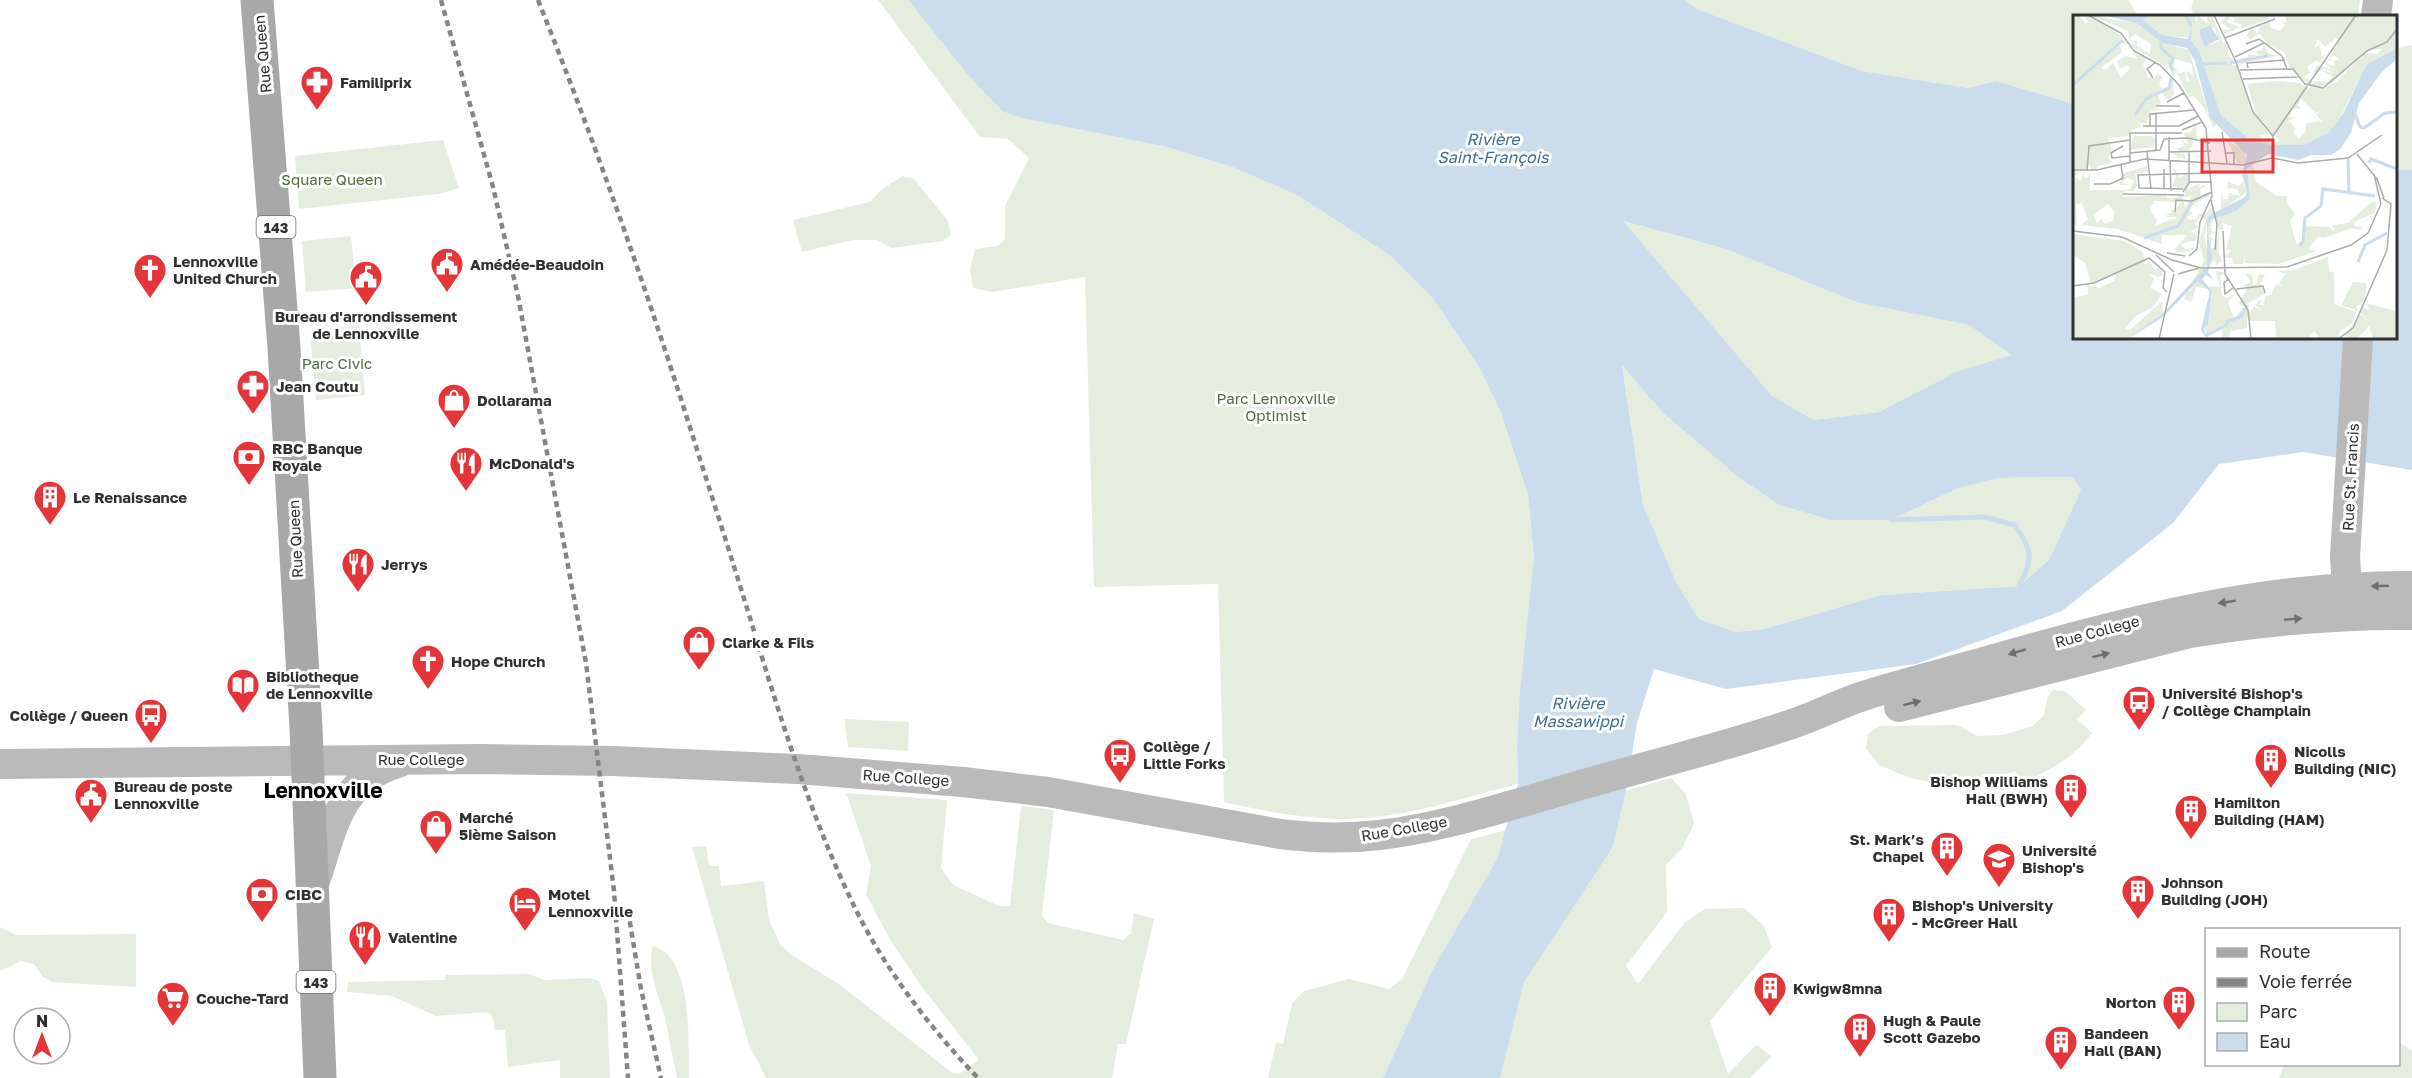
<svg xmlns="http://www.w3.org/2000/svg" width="2412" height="1078" viewBox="0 0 2412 1078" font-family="'Golos Text',sans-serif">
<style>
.green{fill:#e5eddf}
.water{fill:#cbddec;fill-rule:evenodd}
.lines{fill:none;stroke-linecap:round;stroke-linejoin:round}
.stream{stroke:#cbddec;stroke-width:5}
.secondary{stroke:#bababa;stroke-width:30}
.primary{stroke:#a8a8a8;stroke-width:33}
.rail{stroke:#858585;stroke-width:4.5;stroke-dasharray:6 4.5;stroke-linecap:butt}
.oneway{fill:#6e6e6e}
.labels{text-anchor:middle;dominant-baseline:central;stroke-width:6;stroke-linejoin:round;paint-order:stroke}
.shield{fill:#fff;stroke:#6e6e6e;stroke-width:1.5}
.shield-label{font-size:14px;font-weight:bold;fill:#303030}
.street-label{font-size:15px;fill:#303030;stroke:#fff}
.poi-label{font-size:15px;font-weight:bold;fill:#303030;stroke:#fff;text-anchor:start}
.park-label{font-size:15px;fill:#506c3d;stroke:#fff}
.water-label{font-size:16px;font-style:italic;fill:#3e6d93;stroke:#fff}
.district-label{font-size:21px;font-weight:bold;fill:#000;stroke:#fff}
.inset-river{fill:none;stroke:#cbddec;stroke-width:3}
.inset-road{fill:none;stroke:#acacac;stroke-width:1.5}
.view{fill:#e43638;fill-opacity:0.15;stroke:#e43638;stroke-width:3}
.inset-edge{fill:none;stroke:#303030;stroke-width:3}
</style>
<rect width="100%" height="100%" fill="#fff"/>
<path class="green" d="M878 0H908L967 74 1002 111 1021 118 1167 147 1235 168 1299 196 1389 255 1433 299 1479 367 1500 410 1528 495 1534 557 1517 746 1518 784C1462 798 1404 818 1347 819 1305 819 1264 811 1224 802L1218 584 1094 587 1085 277 992 292 973 288 970 269 975 249 998 246 1005 239V206L1029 158 1008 139 980 137Z
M1685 0H2128L2138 16H2074V104L1996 81 1968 88 1862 71 1697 9Z
M2193 0H2360L2358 16H2195L2191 9Z
M2409 45 2412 46V170H2396V49Z
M443 140 459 188 439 194 299 209 295 156Z
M903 176 914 179 948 221 951 235 943 241 892 248 877 240H853L802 252 793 220 870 202 882 189Z
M1622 221 1726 249 1856 302 1969 325 2013 355 1958 371 1879 412 1814 420 1772 396Z
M351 236 356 288 306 292 302 241Z
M359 326 365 395 316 400 310 330Z
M1622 364 1663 413 1738 477 1779 505 1831 520H1891L1958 488 1999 478 2072 477 2081 490 2049 560 2019 586 1881 595 1764 629 1735 632 1699 619 1677 584 1643 505Z
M2053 690 2065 691 2086 710 2077 719 2092 733C2071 760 2053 768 2022 783L2015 771 1988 781 1973 783H1935L1910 778 1879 765 1866 749 1868 734 1879 726 1957 725 1978 736 2003 735 2033 726 2044 715 2048 696Z
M844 719 909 722 908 751 848 747Z
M1671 778 1686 794 1694 823 1683 847 1666 865 1667 912 1626 966 1638 984 1685 922 1705 909 1744 908 1764 926 1772 947 1710 1021 1728 1074 1756 1045 1772 1056 1750 1078H1500L1524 982 1613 847 1626 791Z
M846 793 947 800 941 868 953 885 999 906H1010L1021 806 1054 810 1042 915 1048 923 1123 940 1131 933 1134 913 1154 919 1126 1044H1118L1112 1078H766L749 1045 692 847 706 846 709 866H719L721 886 764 881 769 920 780 944 790 954 839 984 951 1072 959 1074 979 1060 922 987 892 943 866 895 871 866Z
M1506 830 1498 857 1433 969 1383 1078H1268L1276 1042 1283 1044 1292 1003 1304 991 1349 979 1389 989 1402 979 1471 839Z
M0 927 16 935 136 934V987L52 982 42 976 34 964 21 961 0 971Z
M653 946C694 957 688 1044 689 1078H677C673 1058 669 1038 665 1018 659 996 646 969 653 946Z
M529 974 544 980 590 978 599 981 607 1002 610 1078H560V1060L508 1067 505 1030H495L493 1019 489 1012 436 1016 392 996 347 992 348 982 445 980 446 975Z
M2399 1042 2412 1051V1078H2279L2284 1065 2398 1064Z"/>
<path class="water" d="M908 0H1685L1697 9 1862 71 1968 88 1996 81 2074 104V338H2396V170H2412V470L2303 452 2219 464 2173 523 2062 611 1916 664 1726 689 1654 669 1637 723 1626 791 1613 847 1524 982 1500 1078H1383L1433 969 1498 857 1518 784 1517 746 1520 692 1534 557 1528 495 1500 410 1479 367 1433 299 1389 255 1299 196 1235 168 1167 147 1021 118 1002 111 967 74ZM1623 221 1726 249 1856 302 1969 325 2012 355 1958 371 1879 412 1814 420 1772 396ZM1622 365 1663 413 1738 477 1779 505 1831 520H1891L1958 488 1999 478 2072 477 2081 490 2049 560 2019 586 1881 595 1764 629 1735 632 1699 619 1677 584 1643 505Z"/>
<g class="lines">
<path class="stream" d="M1891 520 1984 517 2015 525C2032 551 2034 558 2019 586"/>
<path class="secondary" d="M2376 16 2378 0
M2352 606 2347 588 2345 557 2358 338
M1899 707 2190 633C2264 621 2337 614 2412 615
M0 764 480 759 612 761 798 769 963 782 1048 792 1280 834C1313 838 1346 839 1379 835 1449 827 1527 800 1595 781 1661 762 1727 746 1792 724 1816 716 1839 704 1863 696 1907 682 1953 671 1998 658 2134 619 2269 585 2412 586
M314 884C333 831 336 782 398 763"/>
<path class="primary" d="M257 0 284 348 306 728 320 1078"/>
<path class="rail" d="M441 0 493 187 518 296 586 663 614 891 628 1078
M538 0C598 150 651 302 699 456 721 525 743 594 764 664 790 748 818 833 857 912 887 972 932 1030 978 1078
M628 911 641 989 661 1078"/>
</g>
<defs><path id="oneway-solid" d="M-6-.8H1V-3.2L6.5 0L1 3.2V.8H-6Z" transform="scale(1.5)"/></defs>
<g class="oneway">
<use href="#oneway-solid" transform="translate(2380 586) rotate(179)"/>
<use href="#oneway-solid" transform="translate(2227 602) rotate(171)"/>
<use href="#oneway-solid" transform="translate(2293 619) rotate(-5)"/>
<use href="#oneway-solid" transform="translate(2017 652) rotate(164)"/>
<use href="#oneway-solid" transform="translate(2101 655) rotate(-14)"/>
<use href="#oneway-solid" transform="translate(1912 703) rotate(-14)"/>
</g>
<defs>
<symbol id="pharmacy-pin" viewBox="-11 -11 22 30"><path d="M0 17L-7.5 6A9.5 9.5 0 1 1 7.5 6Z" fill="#e43638" stroke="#fff"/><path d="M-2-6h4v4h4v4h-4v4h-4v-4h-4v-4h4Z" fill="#fff"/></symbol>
<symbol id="civic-pin" viewBox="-11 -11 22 30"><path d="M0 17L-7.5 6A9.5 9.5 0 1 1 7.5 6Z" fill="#e43638" stroke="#fff"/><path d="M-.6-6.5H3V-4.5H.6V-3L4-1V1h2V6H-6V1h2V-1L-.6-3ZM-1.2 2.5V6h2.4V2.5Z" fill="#fff"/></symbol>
<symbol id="church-pin" viewBox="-11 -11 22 30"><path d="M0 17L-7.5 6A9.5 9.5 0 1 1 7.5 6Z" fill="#e43638" stroke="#fff"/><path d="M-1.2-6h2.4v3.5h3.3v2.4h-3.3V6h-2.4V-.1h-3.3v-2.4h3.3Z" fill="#fff"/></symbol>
<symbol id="shop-pin" viewBox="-11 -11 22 30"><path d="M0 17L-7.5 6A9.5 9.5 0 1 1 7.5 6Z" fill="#e43638" stroke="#fff"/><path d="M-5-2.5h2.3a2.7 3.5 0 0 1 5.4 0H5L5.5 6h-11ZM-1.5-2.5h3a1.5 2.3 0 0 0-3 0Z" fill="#fff"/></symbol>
<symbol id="bank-pin" viewBox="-11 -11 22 30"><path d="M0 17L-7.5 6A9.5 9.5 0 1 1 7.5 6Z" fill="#e43638" stroke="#fff"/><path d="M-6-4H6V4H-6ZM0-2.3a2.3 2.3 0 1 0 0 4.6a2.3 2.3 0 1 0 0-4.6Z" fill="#fff"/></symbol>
<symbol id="restaurant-pin" viewBox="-11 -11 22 30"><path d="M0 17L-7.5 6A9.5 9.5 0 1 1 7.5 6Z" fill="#e43638" stroke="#fff"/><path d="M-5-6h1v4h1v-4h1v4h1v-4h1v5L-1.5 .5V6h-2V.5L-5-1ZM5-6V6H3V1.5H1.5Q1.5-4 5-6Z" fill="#fff"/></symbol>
<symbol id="building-pin" viewBox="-11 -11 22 30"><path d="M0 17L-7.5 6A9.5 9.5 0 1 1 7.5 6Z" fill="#e43638" stroke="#fff"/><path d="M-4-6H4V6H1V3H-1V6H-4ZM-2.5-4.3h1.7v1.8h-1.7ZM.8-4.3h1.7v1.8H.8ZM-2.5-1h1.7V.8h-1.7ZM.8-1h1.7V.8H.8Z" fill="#fff"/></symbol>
<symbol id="library-pin" viewBox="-11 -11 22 30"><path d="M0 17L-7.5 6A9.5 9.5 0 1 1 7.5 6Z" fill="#e43638" stroke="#fff"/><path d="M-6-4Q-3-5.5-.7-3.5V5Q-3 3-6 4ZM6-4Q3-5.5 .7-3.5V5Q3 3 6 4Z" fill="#fff"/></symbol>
<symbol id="bus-pin" viewBox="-11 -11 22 30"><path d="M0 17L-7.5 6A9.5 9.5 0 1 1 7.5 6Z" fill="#e43638" stroke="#fff"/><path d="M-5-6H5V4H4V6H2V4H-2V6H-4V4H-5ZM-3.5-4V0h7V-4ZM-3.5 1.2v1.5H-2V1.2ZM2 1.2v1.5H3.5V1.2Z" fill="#fff"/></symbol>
<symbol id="university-pin" viewBox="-11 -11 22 30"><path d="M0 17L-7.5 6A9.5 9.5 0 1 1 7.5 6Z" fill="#e43638" stroke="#fff"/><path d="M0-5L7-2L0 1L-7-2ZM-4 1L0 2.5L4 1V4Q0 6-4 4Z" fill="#fff"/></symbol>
<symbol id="hotel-pin" viewBox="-11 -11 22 30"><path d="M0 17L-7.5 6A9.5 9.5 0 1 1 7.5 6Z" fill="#e43638" stroke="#fff"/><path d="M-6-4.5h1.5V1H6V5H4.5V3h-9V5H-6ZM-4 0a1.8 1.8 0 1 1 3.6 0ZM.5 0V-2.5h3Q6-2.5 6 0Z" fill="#fff"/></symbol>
<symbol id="supermarket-pin" viewBox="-11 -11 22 30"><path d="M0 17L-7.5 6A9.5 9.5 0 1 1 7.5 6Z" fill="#e43638" stroke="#fff"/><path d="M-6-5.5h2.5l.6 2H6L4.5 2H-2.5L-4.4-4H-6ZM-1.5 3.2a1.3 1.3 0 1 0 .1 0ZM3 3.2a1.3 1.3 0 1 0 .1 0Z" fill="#fff"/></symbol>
</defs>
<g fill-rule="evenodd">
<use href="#pharmacy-pin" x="298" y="63" width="38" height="52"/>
<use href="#civic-pin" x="428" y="245" width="38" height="52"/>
<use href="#church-pin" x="131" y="251" width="38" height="52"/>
<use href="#civic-pin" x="347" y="258" width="38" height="52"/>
<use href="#pharmacy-pin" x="234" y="367" width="38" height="52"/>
<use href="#shop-pin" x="435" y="381" width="38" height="52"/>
<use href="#bank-pin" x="230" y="438" width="38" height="52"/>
<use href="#restaurant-pin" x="447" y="444" width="38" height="52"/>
<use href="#building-pin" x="31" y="478" width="38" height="52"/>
<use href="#restaurant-pin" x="339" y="545" width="38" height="52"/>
<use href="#shop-pin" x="680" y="623" width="38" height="52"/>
<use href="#church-pin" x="409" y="642" width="38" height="52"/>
<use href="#library-pin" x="224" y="666" width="38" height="52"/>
<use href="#bus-pin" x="2120" y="683" width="38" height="52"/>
<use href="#bus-pin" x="132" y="696" width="38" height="52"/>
<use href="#bus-pin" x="1101" y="736" width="38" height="52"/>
<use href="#building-pin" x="2252" y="741" width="38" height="52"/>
<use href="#building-pin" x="2052" y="771" width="38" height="52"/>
<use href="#civic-pin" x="72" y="776" width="38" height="52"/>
<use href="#building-pin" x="2172" y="792" width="38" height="52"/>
<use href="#shop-pin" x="417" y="807" width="38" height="52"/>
<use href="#building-pin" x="1928" y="829" width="38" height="52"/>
<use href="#university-pin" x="1980" y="840" width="38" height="52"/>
<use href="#building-pin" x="2119" y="872" width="38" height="52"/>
<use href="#bank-pin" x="243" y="875" width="38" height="52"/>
<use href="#hotel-pin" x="506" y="884" width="38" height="52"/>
<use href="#building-pin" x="1870" y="895" width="38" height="52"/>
<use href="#restaurant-pin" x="346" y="918" width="38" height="52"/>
<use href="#building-pin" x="1751" y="969" width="38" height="52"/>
<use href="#supermarket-pin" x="154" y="979" width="38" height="52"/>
<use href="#building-pin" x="2160" y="983" width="38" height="52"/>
<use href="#building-pin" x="1841" y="1010" width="38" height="52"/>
<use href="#building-pin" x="2042" y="1023" width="38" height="52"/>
</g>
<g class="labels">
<g class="shield">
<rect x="256.5" y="216" width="39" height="22" rx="4.5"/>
<rect x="296.5" y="971" width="39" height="22" rx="4.5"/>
</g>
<g class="shield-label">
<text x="276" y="227">143</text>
<text x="316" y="982">143</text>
</g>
<g class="street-label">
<text transform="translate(262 54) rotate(-95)">Rue Queen</text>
<text transform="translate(2350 477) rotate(-87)">Rue St. Francis</text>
<text transform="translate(295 539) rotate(-93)">Rue Queen</text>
<text transform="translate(2097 631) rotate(-15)">Rue College</text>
<text x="421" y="759">Rue College</text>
<text transform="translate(906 777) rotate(4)">Rue College</text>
<text transform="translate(1404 828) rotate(-10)">Rue College</text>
</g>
<g class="poi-label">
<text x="340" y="82">Familiprix</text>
<text x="173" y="261">Lennoxville<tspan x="173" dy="17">United Church</tspan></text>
<text x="470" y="264">Amédée-Beaudoin</text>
<text x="366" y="316" text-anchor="middle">Bureau d'arrondissement<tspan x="366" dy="17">de Lennoxville</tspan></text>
<text x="276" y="386">Jean Coutu</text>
<text x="477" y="400">Dollarama</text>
<text x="272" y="448">RBC Banque<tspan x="272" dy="17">Royale</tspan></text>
<text x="489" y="463">McDonald's</text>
<text x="73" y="497">Le Renaissance</text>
<text x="381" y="564">Jerrys</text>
<text x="722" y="642">Clarke &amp; Fils</text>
<text x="451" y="661">Hope Church</text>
<text x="266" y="676">Bibliotheque<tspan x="266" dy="17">de Lennoxville</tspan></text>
<text x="2162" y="693">Université Bishop's<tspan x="2162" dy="17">/ Collège Champlain</tspan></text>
<text x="128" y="715" text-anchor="end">Collège / Queen</text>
<text x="1143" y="746">Collège /<tspan x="1143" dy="17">Little Forks</tspan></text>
<text x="2294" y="751">Nicolls<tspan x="2294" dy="17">Building (NIC)</tspan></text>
<text x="2048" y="781" text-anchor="end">Bishop Williams<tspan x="2048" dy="17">Hall (BWH)</tspan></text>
<text x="114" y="786">Bureau de poste<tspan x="114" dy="17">Lennoxville</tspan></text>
<text x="2214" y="802">Hamilton<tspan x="2214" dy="17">Building (HAM)</tspan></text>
<text x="459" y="817">Marché<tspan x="459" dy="17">5ième Saison</tspan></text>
<text x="1924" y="839" text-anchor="end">St. Mark’s<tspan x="1924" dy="17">Chapel</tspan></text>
<text x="2022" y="850">Université<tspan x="2022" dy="17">Bishop's</tspan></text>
<text x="2161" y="882">Johnson<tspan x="2161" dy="17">Building (JOH)</tspan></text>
<text x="285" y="894">CIBC</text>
<text x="548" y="894">Motel<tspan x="548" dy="17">Lennoxville</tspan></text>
<text x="1912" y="905">Bishop's University<tspan x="1912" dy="17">- McGreer Hall</tspan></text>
<text x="388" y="937">Valentine</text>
<text x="1793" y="988">Kwigw8mna</text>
<text x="196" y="998">Couche-Tard</text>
<text x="2156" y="1002" text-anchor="end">Norton</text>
<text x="1883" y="1020">Hugh &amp; Paule<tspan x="1883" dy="17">Scott Gazebo</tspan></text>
<text x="2084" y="1033">Bandeen<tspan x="2084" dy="17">Hall (BAN)</tspan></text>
</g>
<g class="park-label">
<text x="332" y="179">Square Queen</text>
<text x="337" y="363">Parc Civic</text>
<text x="1276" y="398">Parc Lennoxville<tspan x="1276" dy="17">Optimist</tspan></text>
</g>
<g class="water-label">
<text x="1493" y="139">Rivière<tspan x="1493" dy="18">Saint-François</tspan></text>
<text x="1578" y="703">Rivière<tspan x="1578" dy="18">Massawippi</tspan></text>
</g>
<g class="district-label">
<text x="323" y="790">Lennoxville</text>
</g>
</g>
<g transform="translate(2073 15)">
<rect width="324" height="324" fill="#fff"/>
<path d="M0 0H6L12 8H16L11 0H14L42 15 55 30 45 27 49 37 28 53 32 55 40 48 48 63 57 53 54 50 47 54 44 47 52 41 65 44 60 37 74 43 70 49 75 63H82L84 58 90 62 86 68 89 74 95 72 97 63 100 65 101 80 95 85 88 77 85 79 88 90H83V94L93 95 78 96 73 108H64L69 111 59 115 54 121 35 123 39 134 35 143 40 148 24 151V154L19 155 16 149 14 155H0ZM17 0 65 9 89 28 116 35 137 103 144 109 140 112 131 92 113 73 120 81 116 82 103 56 100 62 95 49 92 51 57 30 64 28 56 25 64 26V31L77 39 78 29 62 19 56 24 55 16ZM102 44 119 49 120 62 116 56 113 58 117 67H114L112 56 106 59 101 52ZM78 0H110L118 13 117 23 89 20 70 5ZM114 0H122L124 10V0L134 8 135 0 140 2 150 28 157 33 154 39 159 38 155 41 163 46 159 50H164L180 97 196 119 186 120 194 128 196 121 198 130 179 126 148 100 127 38 118 25 119 8ZM134 11 142 14 146 26 131 32 126 15ZM154 0H199L192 6 203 2 177 11 168 13V9L160 8 162 3 157 2 154 7 166 12 152 19 149 14 158 15 148 7ZM212 0H324V33L293 50 266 105 256 117 231 130H199L207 126 202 121 204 116 199 120 190 109 193 105 189 108 185 104 174 69 205 66 227 68 226 72 227 69 235 72 234 76 238 72 250 73 263 67 292 38 304 39 309 34 295 35 259 68 245 72 238 71 241 66 254 67 260 61 248 56 261 58 250 53 242 61 240 58 245 57H241L244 50 261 55 252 49 262 51 260 46 266 44 261 40 257 44 260 45 255 46 266 26 263 23 252 32 245 24 241 33 247 30 249 42 254 37 250 44 247 45 252 48 242 46 234 52 237 58 230 62 239 66 236 70 216 51 211 37 195 30 187 19 177 24 173 20 179 14 185 19 186 12 197 7V12L206 16 212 10 210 6 214 8ZM228 83 242 98 248 96 243 99 249 106 233 108V116L226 124 220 117 223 114 216 106 212 108 222 102 215 103 221 93 228 94 225 90ZM190 30 196 39 208 41 177 44 168 50 166 44 175 42V39L187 41 181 36 189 35ZM123 110 124 125 120 124 119 132 111 137 113 145 108 142 106 145 101 138 99 145 100 137 111 139 103 134 112 131 108 125 116 130 110 118 117 117ZM152 120 159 129 171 134 174 148 165 149ZM61 121H79L83 125 80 132 57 135ZM98 147 106 162 115 159V174L127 168 126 173 130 170 133 171 127 174 128 180 135 178 136 181 121 189 122 190 129 189 134 191 129 189 123 191 117 190 114 195 120 198 114 202 117 205 124 204 125 198 130 199 122 208 125 212 117 217 124 220 123 225 108 229 112 235 122 232 118 236 104 237 102 234 114 220H89V229L44 214 8 210 15 204 9 188 3 190 4 210H0L1 156 6 157 2 162 8 166 11 157V163H15L17 156V175H56L61 166 54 163 49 167 55 170H46L51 158 74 151 75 157 62 158 64 171 61 176H51L50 182 88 180 89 183 90 180 97 184 110 180 112 193 119 180 111 183 112 175 99 171 103 162ZM81 186 108 187 102 195 112 196 95 195 100 197 92 199 97 200 93 202H105L82 211 84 206 77 195ZM35 189 41 195V205L32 209 28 204 24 208 20 200ZM177 150 181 153 183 167 204 181H215L213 187 222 199 217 207 224 230 230 227 232 211 256 212 262 217 259 210 275 208 297 188 302 186 304 190 301 198 281 207 282 211 290 212 287 215 279 213 251 223 245 222 235 234 244 236 206 249 172 248V241L170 249H152L160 248 159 243H150L158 236 153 234 159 211 149 208 151 215H146L143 200 146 204 147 199 162 196 177 184 173 158ZM155 166 165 171 170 167 174 177 147 196 149 176 150 184H155L156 178 167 181 164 174 154 173ZM140 190 141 197H146L136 202 131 220 136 245 128 259 119 267 131 246 126 227 133 205 129 203ZM141 201 138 213 141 214 137 215 141 217 136 221 142 225H138V233H142L146 216 145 237 149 246 143 250 141 244 138 251 134 213ZM0 219 52 226 70 237 72 250 77 246 81 254 88 253 90 260 86 262 76 259 81 264 77 273 89 279 80 292 64 300 52 313 57 315 89 286 90 298 55 324H0L1 282 15 280V270L26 273 41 266 44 257 18 268 12 248 0 240ZM255 242 256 256 261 258V289L283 297 280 308 267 316 265 324H248L241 316 235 324H203L202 306H176L174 302V313L158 316 155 324H150L149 314 135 320 134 324 132 312 139 281 137 271 147 272 143 256 152 258 147 261 149 281 154 283 163 278 155 287 161 303 171 292 165 289 173 276V271H169L178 267 172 259H179L180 269H184L185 260 192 259 188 269 191 279 172 290 176 297 182 292 190 296 182 290 188 284 187 290H191L192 281 198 280 203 269 210 271 206 268 213 259 205 256 224 254ZM125 266 137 275V283L135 274 123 272 118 287 111 284 113 278 93 299 116 274V277ZM280 267 293 268 294 273 290 288 283 291 285 296 268 290ZM322 280 324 324H300L296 311 284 324 271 321 287 299 297 308 287 297 290 292 297 296 293 288 322 296Z" fill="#e5eddf" fill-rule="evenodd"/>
<path d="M30 0H78L70 5 89 20 115 24 118 13 110 0H114L119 8 118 25 127 38 148 100 179 126 199 130H231L256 117 270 99 293 50 324 33V44L308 58 286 88 278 118 267 134 258 140H238L225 145 195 139 174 154 177 184 163 196 138 205 134 215 139 243 135 257 141 265 133 260 129 264 139 276 135 308 131 314 134 324 128 315 137 276 125 266 90 302 55 324 90 298 134 251V205L137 200 172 182 174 177 169 159 174 140 137 103 122 46 114 33 89 28 65 9ZM137 10 146 24 131 32 126 15Z" fill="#cbddec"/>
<path class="inset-river" d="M87 28 88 33 100 43 97 50 100 56M157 48 195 41M128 49 154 48M0 70 50 25M282 99 287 112 291 113 312 98 324 97M62 100 73 84 96 73 98 63M275 144 276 178M296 148 298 144 324 154M71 223 105 211 119 188M226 230 230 227 232 203 248 191 250 174 302 181M285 247 292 230 314 218M151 312 155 306 167 302 175 290M132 321 150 312"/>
<path class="inset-road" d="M15 0 48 18 61 36 87 50 106 70 133 113 139 181 127 207 124 234 116 241M141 0 163 47 180 97 200 121 199 143M152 23 202 4M173 29 186 24 209 41 214 54M162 42 191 28M175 53 174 48 212 45M167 55 220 54 232 69 250 73 294 36 314 27 324 14M80 63 74 54 83 47M170 64 225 62M94 87 111 78M83 91H107M83 99V135M70 111H106L125 101M77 111V99L121 95M109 115 129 107M149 117 154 148M200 121 283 0M50 131 38 138 39 143 57 141M74 137 78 173M96 137 138 136M57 138 87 135 91 124 115 123 137 128M153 138H161V149M284 139 304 164 311 183M96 146V122M97 146 98 176M57 147V118H109M138 148 170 150 199 143 225 148 275 143 309 120M91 154V173M0 155H24L72 144 138 148M14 156 16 131 57 125M116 167H139M21 169H37L50 163 48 150M110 174 66 173 65 160 139 158M110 177 116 168V137M50 179 111 180M138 185 144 209 142 235M102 197 103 185 119 186 139 177M0 216 49 222 99 245 128 253 214 252 278 230 295 218 308 189 301 159M150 216 152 259 175 295 178 324M94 238 112 241M83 240 101 257M105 259 126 253M155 264 151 268 152 279 161 272M0 271 21 268 76 243 92 257 90 273 94 277M163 274 190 271 192 278M86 324 101 259M265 324 280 313 314 235 318 189 309 183"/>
<path class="view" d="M129 125H200V157H129Z"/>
<rect width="324" height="324" class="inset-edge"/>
</g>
<rect x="2205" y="928" width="195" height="138" fill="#ffffff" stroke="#acacac" stroke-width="1.5"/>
<rect x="2217" y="948" width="30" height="9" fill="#a8a8a8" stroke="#acacac" stroke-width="1.5"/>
<text x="2259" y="958" font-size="18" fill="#303030">Route</text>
<rect x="2217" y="978" width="30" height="9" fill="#858585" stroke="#acacac" stroke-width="1.5"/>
<text x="2259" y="988" font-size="18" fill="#303030">Voie ferrée</text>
<rect x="2217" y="1003" width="30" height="18" fill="#e5eddf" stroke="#acacac" stroke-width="1.5"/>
<text x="2259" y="1018" font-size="18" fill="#303030">Parc</text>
<rect x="2217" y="1033" width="30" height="18" fill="#cbddec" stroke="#acacac" stroke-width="1.5"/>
<text x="2259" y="1048" font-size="18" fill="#303030">Eau</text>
<g transform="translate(42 1036)"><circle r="28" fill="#ffffff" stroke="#acacac" stroke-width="1.5"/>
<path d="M0-4.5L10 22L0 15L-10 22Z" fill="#e43638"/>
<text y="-9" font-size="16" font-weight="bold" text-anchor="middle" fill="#303030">N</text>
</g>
</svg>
